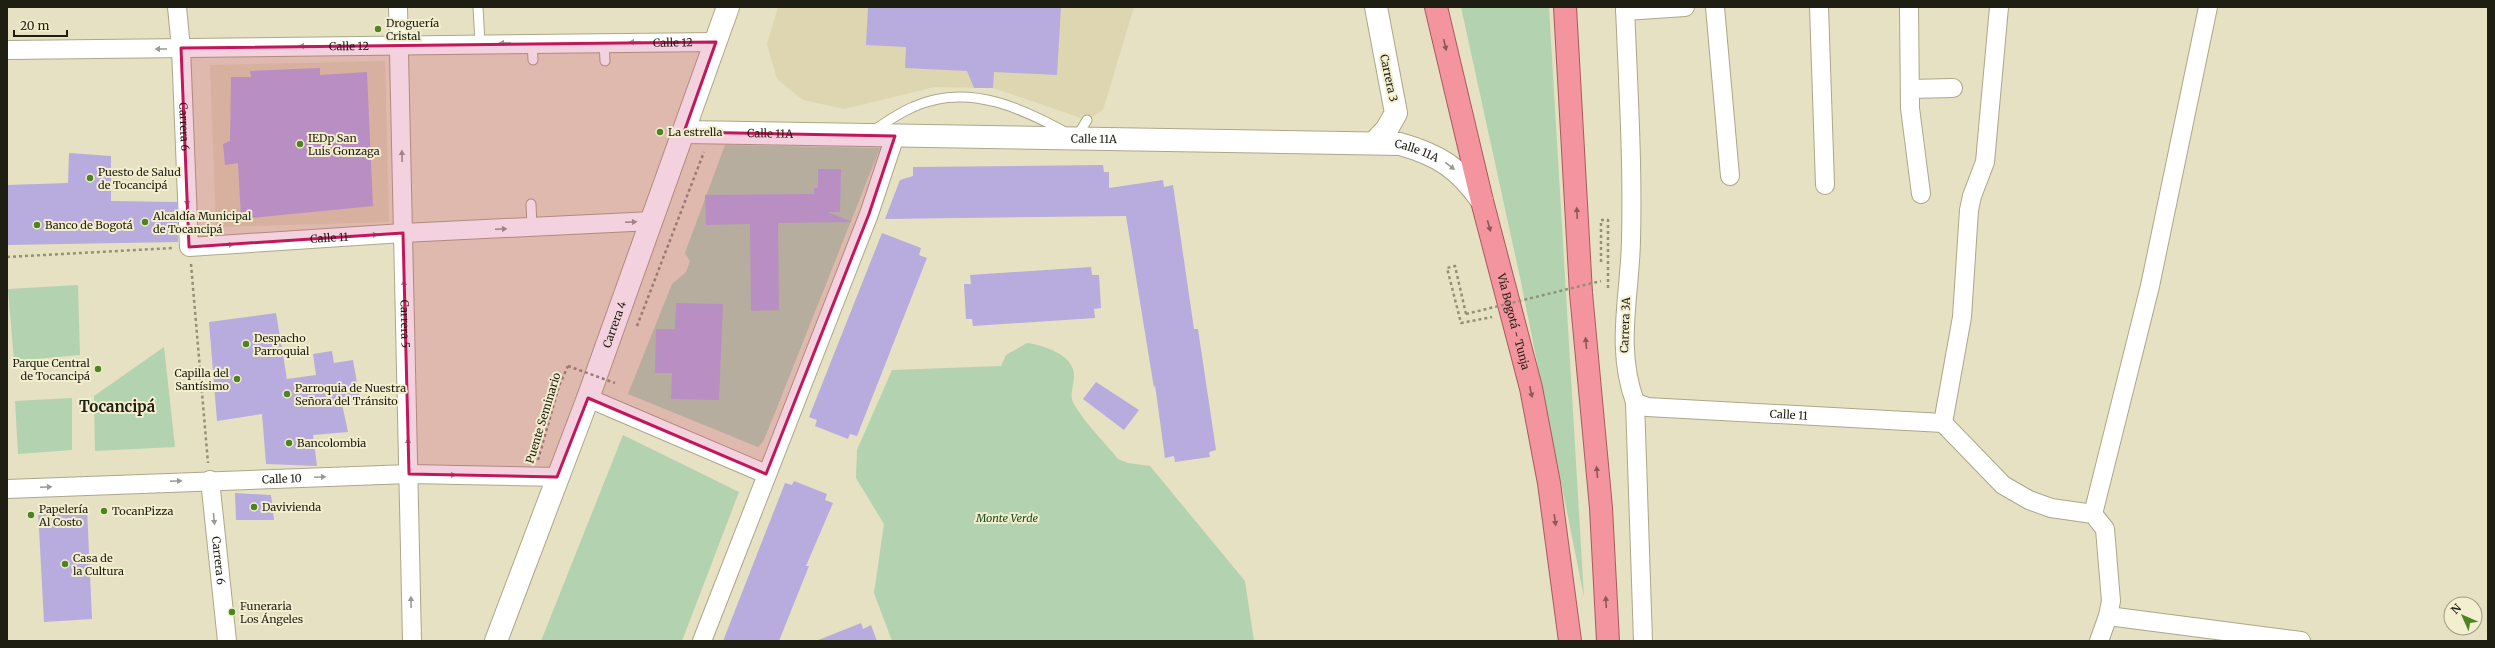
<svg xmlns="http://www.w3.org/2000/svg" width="2495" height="648" viewBox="0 0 2495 648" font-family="Merriweather,serif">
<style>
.built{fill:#ddd6b1}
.green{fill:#b3d2b0}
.building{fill:#b7acdd}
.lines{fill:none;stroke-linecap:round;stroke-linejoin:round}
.service-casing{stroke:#aca78a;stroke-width:11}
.minor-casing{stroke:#aca78a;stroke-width:20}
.tertiary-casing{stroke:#aca78a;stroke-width:24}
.secondary-casing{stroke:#aca78a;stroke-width:24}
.trunk-casing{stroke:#a85a5d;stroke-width:24}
.path{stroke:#939079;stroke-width:2.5;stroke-dasharray:3 3;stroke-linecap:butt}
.service{stroke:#fff;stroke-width:9}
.minor{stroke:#fff;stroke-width:18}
.tertiary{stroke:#fff;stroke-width:22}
.secondary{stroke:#fff;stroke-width:22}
.trunk{stroke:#f4949e;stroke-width:22}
.path-bridge{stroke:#939079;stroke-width:2.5;stroke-dasharray:3 3;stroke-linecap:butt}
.oneway{fill:#9a9a94}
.oneway2{fill:#8a5958}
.marked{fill:#c2185b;fill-opacity:0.2;stroke:#c2185b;stroke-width:3;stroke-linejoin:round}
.poi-dot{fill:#4c8520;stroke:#f3eecf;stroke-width:1.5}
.labels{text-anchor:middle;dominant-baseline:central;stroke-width:4;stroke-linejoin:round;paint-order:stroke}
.poi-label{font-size:11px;fill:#1f1e12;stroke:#f3eecf;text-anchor:start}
.street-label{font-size:11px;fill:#1f1e12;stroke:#f3eecf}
.park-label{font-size:11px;font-style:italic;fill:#194e19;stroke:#f3eecf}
.district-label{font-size:15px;font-weight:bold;fill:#1f1e12;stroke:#f3eecf}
</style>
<rect width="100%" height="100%" fill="#e6e1c2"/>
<path class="built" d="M778 7H1134L1103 110 1087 120 993 88 935 87 844 109 803 100 777 79 767 44Z
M385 61 389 222 216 227 210 65Z"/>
<path class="green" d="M1461 7H1549L1584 597 1521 282Z
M725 145 880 148 776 410 763 442 758 447 628 394 672 284 686 272 690 261 685 253Z
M78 285 80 355 14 361 8 289Z
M1027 343C1043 345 1075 355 1074 376 1074 387 1068 395 1075 406 1087 425 1104 442 1118 459L1128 463 1150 466 1245 581 1254 641H892L874 593 884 524 856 478 857 450 892 370 1001 366 1006 355Z
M164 347 175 447 95 451 94 396Z
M72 398V450L18 454 15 401Z
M623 435 739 492 682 641H541Z"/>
<path class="building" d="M868 7H1061L1057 75 994 72 993 88H974L967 71 905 68 906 47 866 45Z
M320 68V75L367 72 373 206 241 219 238 163 225 165 223 144 230 141 231 77H251L250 71Z
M69 153 111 156V201L177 202 178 242 7 245V185L68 183Z
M1103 165 1104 172H1109V188L1163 180 1164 187 1173 185 1194 329H1198L1216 450 1209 452 1210 457 1175 462 1174 456 1165 458 1155 385 1154 388 1126 216 885 219 900 180 913 176V167Z
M818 169H841L840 212H828L852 222 778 223 779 310 751 311 750 224 706 225 705 195 814 194V188H818Z
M882 233 921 248 919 255 927 258 857 436 850 434 848 439 815 426 817 420 809 417Z
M1091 267 1092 275H1099L1101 308 1094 309 1095 318 973 326 972 319H966L964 284H971L970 275Z
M676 303 723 304 719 400 671 399 672 373H655L656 329H675Z
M276 313 287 379 316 375 313 354 332 351 334 363 353 360 360 400 342 404 348 432 313 435 317 466 266 464 262 414 217 421 209 322Z
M1096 382 1139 410 1124 430 1083 399Z
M794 481 827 494 825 500 833 503 806 566H809L779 641H723L785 483 792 485Z
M235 493 271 495 274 520H236Z
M87 508 92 619 44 622 38 510Z
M861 623 863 629 871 625 877 641H816Z"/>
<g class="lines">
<defs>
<path id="service" d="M478 7 480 43
M532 43 533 60
M604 43 605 61
M873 131C886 122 899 113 913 107 969 81 1027 110 1076 138L1087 120
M531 204 532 227"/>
<g id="minor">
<path id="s1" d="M177 7 181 48 189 247 403 233 653 221"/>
<path id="s2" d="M398 7 412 641"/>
<path d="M1625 7C1628 84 1633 163 1631 240 1630 296 1615 347 1635 402L1643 641"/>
<path d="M1715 7 1730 176"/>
<path d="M1819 7 1825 185"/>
<path d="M1909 7 1910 108 1921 194"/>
<path d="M1625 11 1685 7"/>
<path id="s3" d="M7 50 716 42"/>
<path d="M1910 89 1953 88"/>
<path d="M588 398 766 474"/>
<path id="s4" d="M1635 402 1647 407 1943 423"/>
<path d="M1943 423 1962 317 1969 210 1972 196 1985 162 1999 7"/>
<path d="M1943 423 2003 485 2029 500 2051 508 2093 514 2105 529 2111 601 2108 616 2099 641"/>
<path id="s5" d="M210 480 227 641"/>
<path id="s6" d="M7 489 409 474 557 477"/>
<path d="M2093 514 2150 286 2208 7"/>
<path d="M2108 616 2301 641"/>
<path d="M702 641 869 214 895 136"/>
</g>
<g id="tertiary">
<path id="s7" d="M684 132 1400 144C1439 155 1459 168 1482 201"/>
<path d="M1374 143 1387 129 1396 113 1376 7"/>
</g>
<g id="secondary">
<path id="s8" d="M496 641 588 398 728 7"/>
</g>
<g id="trunk">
<path id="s9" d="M1436 7 1482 201 1531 388 1549 483 1570 641"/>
<path d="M1565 7 1581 293 1601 508 1608 641"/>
</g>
</defs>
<use href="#service" class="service-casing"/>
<use href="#minor" class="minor-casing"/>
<use href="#tertiary" class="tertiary-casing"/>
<use href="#secondary" class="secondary-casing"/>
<use href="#trunk" class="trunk-casing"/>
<path class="path" d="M7 257 173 248
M1601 262V220H1608V289
M191 264 208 463
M1466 314 1455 266 1447 268 1461 323 1492 317
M637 326 704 152
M538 460 559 386 568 366"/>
<use href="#service" class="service"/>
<use href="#minor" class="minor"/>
<use href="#tertiary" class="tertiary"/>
<use href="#secondary" class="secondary"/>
<use href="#trunk" class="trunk"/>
<path class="path-bridge" d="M1466 314 1601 281
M568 366 615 383"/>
</g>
<defs><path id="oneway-solid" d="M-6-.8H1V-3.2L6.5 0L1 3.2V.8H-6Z"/></defs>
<g class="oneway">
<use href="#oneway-solid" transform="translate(635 42) rotate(180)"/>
<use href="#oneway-solid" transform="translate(505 43) rotate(180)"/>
<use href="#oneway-solid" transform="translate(305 46) rotate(179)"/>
<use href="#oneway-solid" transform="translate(161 49) rotate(180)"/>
<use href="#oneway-solid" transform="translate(402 156) rotate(-91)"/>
<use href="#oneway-solid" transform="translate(1450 166) rotate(38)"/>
<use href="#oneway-solid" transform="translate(187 200) rotate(88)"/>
<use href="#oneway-solid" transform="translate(631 222) rotate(-3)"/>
<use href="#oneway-solid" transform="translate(501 229) rotate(-3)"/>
<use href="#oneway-solid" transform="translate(372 235) rotate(-4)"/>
<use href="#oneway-solid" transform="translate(228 245) rotate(-4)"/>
<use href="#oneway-solid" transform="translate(404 286) rotate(-91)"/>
<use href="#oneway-solid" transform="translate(408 444) rotate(-91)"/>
<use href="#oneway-solid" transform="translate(450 475) rotate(1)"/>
<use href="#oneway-solid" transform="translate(320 477) rotate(-2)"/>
<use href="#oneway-solid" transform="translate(176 481) rotate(-3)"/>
<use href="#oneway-solid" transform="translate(46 487) rotate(-3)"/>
<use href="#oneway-solid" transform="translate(214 519) rotate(84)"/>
<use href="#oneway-solid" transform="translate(411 602) rotate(-91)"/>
</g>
<g class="oneway2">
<use href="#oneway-solid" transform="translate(1445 45) rotate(77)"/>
<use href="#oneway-solid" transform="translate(1577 213) rotate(-93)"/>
<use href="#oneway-solid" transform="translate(1489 226) rotate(75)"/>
<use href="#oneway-solid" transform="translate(1586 343) rotate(-95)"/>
<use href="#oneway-solid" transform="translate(1531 392) rotate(78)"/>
<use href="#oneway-solid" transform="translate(1597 472) rotate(-95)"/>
<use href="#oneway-solid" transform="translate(1555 520) rotate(82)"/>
<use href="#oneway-solid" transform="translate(1606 602) rotate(-93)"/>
</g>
<path class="marked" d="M716 42 684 132 895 136 869 214 766 474 588 398 557 477 409 474 403 233 189 247 181 48Z"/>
<g class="poi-dot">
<circle cx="378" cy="29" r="4"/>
<circle cx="660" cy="132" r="4"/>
<circle cx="300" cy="144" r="4"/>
<circle cx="90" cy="178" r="4"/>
<circle cx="145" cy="222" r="4"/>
<circle cx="37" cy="225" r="4"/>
<circle cx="246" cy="344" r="4"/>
<circle cx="98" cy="369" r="4"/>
<circle cx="237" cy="379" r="4"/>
<circle cx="287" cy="394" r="4"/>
<circle cx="289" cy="443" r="4"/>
<circle cx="254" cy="507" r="4"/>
<circle cx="104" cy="511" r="4"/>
<circle cx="31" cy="515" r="4"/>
<circle cx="65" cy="564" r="4"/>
<circle cx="232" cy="612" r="4"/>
</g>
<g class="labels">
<g class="poi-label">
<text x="386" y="23">Droguería<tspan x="386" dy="13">Cristal</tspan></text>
<text x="668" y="132">La estrella</text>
<text x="308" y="138">IEDp San<tspan x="308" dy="13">Luis Gonzaga</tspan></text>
<text x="98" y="172">Puesto de Salud<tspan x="98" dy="13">de Tocancipá</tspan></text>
<text x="153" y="216">Alcaldía Municipal<tspan x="153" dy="13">de Tocancipá</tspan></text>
<text x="45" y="225">Banco de Bogotá</text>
<text x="254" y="338">Despacho<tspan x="254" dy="13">Parroquial</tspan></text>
<text x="90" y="363" text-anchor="end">Parque Central<tspan x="90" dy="13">de Tocancipá</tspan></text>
<text x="229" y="373" text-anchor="end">Capilla del<tspan x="229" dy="13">Santísimo</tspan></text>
<text x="295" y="388">Parroquia de Nuestra<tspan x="295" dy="13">Señora del Tránsito</tspan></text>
<text x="297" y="443">Bancolombia</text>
<text x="262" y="507">Davivienda</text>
<text x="39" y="509">Papelería<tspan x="39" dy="13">Al Costo</tspan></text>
<text x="112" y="511">TocanPizza</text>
<text x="73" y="558">Casa de<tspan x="73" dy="13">la Cultura</tspan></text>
<text x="240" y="606">Funeraria<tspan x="240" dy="13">Los Ángeles</tspan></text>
</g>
<g class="street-label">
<text stroke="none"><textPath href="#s3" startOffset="666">Calle 12</textPath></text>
<text stroke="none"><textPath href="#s3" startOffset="342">Calle 12</textPath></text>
<text transform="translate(1389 78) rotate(78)">Carrera 3</text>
<text stroke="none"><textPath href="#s1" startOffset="120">Carrera 6</textPath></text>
<text stroke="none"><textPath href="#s7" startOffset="86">Calle 11A</textPath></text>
<text stroke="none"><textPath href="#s7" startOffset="410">Calle 11A</textPath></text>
<text stroke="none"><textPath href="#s7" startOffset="734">Calle 11A</textPath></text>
<text stroke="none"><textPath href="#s1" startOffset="381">Calle 11</textPath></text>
<text stroke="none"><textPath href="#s9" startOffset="324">Vía Bogotá - Tunja</textPath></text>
<text stroke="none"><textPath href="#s2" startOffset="317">Carrera 5</textPath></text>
<text stroke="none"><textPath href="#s8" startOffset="338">Carrera 4</textPath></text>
<text transform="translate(1625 325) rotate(-88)">Carrera 3A</text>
<text stroke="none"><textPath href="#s4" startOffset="155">Calle 11</textPath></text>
<text transform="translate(543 418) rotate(-73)">Puente Seminario</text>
<text stroke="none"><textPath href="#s6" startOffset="275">Calle 10</textPath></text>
<text stroke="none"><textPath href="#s5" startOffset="81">Carrera 6</textPath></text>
</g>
<g class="park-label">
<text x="1007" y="518">Monte Verde</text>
</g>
<g class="district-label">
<text x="117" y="406">Tocancipá</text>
</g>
</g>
<rect width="2495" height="648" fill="none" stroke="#1f1e12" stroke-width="16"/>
<g transform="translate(2463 616) rotate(315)"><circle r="19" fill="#f3eecf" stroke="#9e9b83"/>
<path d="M0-3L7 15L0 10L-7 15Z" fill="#4c8520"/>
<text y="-6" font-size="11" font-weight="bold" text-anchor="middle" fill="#1f1e12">N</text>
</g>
<path d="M14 30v6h53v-6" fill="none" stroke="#1f1e12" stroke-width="2"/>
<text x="20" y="30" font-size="12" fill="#1f1e12" stroke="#f3eecf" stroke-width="3" paint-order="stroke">20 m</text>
</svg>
